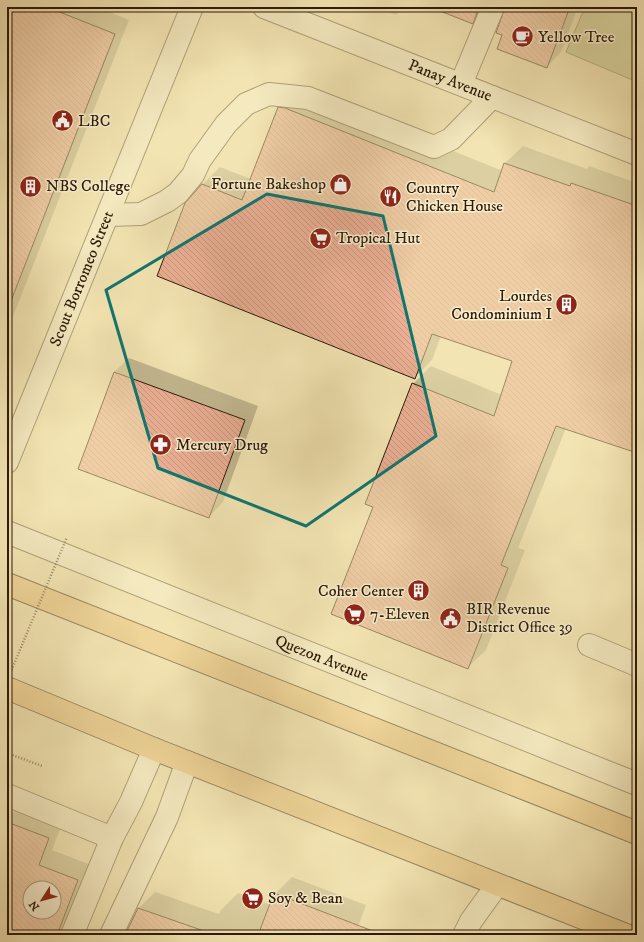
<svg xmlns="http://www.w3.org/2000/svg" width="644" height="942" viewBox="0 0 644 942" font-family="'IM FELL DW Pica',serif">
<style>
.green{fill:#bdc48b;stroke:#756e48}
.shadow{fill:#0003;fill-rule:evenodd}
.building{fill:url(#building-back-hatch);stroke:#2d1906;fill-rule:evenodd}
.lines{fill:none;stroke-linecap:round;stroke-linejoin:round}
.minor-casing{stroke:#5e4c31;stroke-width:24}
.major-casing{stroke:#2d1906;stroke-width:24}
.path{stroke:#2d1906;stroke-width:2.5;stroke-dasharray:1 2;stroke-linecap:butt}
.minor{stroke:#f7eece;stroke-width:22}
.major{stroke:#eac27a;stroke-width:22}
.path-bridge{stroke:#2d1906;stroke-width:2.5;stroke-dasharray:1 2;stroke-linecap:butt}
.marked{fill:none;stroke:#0f766e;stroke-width:3;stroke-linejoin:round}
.labels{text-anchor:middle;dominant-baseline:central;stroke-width:3;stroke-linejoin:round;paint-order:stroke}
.poi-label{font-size:16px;fill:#2d1906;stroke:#f7eece;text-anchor:start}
.street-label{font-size:16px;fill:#2d1906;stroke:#f7eece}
</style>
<defs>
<pattern id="building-back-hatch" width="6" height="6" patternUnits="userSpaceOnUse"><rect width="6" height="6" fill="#eaaf94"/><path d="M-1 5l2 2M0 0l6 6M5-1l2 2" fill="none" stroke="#c9967e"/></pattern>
</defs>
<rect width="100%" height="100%" fill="#f3e5b3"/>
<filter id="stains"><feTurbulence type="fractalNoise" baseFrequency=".005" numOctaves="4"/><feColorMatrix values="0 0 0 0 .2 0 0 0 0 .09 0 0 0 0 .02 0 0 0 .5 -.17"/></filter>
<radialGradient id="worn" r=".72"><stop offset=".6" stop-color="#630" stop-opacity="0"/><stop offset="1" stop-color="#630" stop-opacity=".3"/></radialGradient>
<path class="green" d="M585 7H637V82L566 52Z"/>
<path class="shadow" d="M7 7H97L129 20 7 332Z
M376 7H403L396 15Z
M433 7H487L472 22Z
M506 7H578L561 52 547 67 503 34Z
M296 90 303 91 503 171 505 163 523 146 587 169 589 166 637 183V452L566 428 518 548 525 550 486 650 468 667 374 506 413 384 431 366 502 395 513 361 441 336 432 360 414 378 203 184 220 167 251 179 279 108Z
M129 358 258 406 223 502 209 517 114 372Z
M19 807 62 824 52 850 91 865 65 935H7V818ZM30 888H54V912H30Z
M292 877 366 905 355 935H125L139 908 155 892 219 914 221 910 238 893 271 905 275 894Z"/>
<path class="building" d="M7 7H47L115 34 9 306H7Z
M435 7H479L473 24 435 9Z
M505 7H570L547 68 497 49 502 35 496 33Z
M278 107 285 108 494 192 504 163 570 186 571 183 637 206V453L556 426 501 565 508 568 468 669 331 614 373 507 365 504 412 383 494 416 512 361 432 334 415 379 157 276 185 203 202 184 242 200Z
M114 372 245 420 209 518 78 469Z
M7 822 49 838 39 865 78 880 57 935H7ZM30 888H54V912H30Z
M274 893 378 933V935H258Z
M138 908 204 931 203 935H125Z"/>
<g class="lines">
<defs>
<g id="minor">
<path id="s1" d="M264 7 637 154"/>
<path d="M461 84 493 7"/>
<path d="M108 215 141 214 167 201 178 193 193 175 200 160 226 124 246 104 269 94 308 98 434 147 451 139 492 97"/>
<path id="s2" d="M7 462 192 7"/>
<path id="s3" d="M7 532 637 784"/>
<path d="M589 645 637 665"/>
<path d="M7 795 112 838"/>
<path d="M72 935 112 838 131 802 154 749"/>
<path d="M111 935 167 817 187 762"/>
<path d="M464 935 471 921 497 885"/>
</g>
<path id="major" d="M7 584 637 833
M7 688 154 749 626 935"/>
</defs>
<use href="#minor" class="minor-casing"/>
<use href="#major" class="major-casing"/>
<path class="path" d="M7 753 42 766"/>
<use href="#minor" class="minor"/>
<use href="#major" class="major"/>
<path class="path-bridge" d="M7 681 67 537"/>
</g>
<path d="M0 0H644V942H0ZM267 194 383 216 436 436 306 526 158 468 106 290Z" fill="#f3e5b3" fill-opacity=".55" fill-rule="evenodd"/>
<path class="marked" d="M267 194 383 216 436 436 306 526 158 468 106 290Z"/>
<defs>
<symbol id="cafe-disc" viewBox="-11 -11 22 22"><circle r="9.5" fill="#8f2418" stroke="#f7eece"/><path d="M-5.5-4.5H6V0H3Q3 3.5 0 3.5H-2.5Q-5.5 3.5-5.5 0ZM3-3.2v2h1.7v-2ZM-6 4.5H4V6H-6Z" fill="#fff"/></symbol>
<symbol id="civic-disc" viewBox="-11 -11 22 22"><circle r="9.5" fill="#8f2418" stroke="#f7eece"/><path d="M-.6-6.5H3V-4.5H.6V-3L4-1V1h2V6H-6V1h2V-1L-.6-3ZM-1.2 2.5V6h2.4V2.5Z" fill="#fff"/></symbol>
<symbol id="shop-disc" viewBox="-11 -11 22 22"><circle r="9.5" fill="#8f2418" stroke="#f7eece"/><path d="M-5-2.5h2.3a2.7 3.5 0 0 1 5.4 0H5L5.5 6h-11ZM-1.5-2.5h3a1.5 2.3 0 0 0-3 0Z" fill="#fff"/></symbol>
<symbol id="building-disc" viewBox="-11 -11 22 22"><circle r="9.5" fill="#8f2418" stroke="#f7eece"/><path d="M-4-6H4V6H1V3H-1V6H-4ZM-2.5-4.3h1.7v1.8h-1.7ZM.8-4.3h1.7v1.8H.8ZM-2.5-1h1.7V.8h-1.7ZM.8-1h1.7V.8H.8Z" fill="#fff"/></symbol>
<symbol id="restaurant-disc" viewBox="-11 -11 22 22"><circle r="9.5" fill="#8f2418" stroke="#f7eece"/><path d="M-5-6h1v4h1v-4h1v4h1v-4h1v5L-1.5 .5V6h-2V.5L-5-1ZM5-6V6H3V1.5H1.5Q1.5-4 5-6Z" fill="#fff"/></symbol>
<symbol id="supermarket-disc" viewBox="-11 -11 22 22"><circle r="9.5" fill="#8f2418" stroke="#f7eece"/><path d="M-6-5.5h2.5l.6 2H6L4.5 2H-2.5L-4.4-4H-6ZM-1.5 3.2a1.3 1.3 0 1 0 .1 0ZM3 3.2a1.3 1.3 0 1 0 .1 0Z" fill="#fff"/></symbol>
<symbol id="pharmacy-disc" viewBox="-11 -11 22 22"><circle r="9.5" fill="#8f2418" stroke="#f7eece"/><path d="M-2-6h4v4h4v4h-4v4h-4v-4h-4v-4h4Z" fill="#fff"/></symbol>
</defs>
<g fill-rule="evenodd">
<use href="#cafe-disc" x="510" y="24" width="25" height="25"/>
<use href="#civic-disc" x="50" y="108" width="25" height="25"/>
<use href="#shop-disc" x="328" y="172" width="25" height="25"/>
<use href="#building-disc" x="18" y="174" width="25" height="25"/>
<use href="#restaurant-disc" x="378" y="184" width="25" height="25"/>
<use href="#supermarket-disc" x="308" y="226" width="25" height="25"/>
<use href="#building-disc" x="554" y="292" width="25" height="25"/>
<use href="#pharmacy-disc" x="148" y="432" width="25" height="25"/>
<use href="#building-disc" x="406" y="578" width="25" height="25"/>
<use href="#supermarket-disc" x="342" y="602" width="25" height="25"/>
<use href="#civic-disc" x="438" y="606" width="25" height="25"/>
<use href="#supermarket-disc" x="240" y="886" width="25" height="25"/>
</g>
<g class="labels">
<g class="poi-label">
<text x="538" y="37">Yellow Tree</text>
<text x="78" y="121">LBC</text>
<text x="326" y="184" text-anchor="end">Fortune Bakeshop</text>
<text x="46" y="186">NBS College</text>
<text x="406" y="188">Country<tspan x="406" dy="18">Chicken House</tspan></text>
<text x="336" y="238">Tropical Hut</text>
<text x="552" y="296" text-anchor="end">Lourdes<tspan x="552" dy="18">Condominium I</tspan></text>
<text x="176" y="445">Mercury Drug</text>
<text x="404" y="591" text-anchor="end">Coher Center</text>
<text x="466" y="609">BIR Revenue<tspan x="466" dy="18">District Office 39</tspan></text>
<text x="370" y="614">7-Eleven</text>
<text x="268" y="898">Soy &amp; Bean</text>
</g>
<g class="street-label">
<text stroke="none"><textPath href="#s1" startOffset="200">Panay Avenue</textPath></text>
<text stroke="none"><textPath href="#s2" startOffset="198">Scout Borromeo Street</textPath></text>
<text stroke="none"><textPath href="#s3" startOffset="339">Quezon Avenue</textPath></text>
</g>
</g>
<rect width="644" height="942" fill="none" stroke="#f3e5b3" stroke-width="24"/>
<rect x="8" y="8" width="628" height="926" fill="none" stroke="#2d1906" stroke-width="2"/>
<rect x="12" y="12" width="620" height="918" fill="none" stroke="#2d1906"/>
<g transform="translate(42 900) rotate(234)"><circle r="19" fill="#f7eece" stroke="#a6997e"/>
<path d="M0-3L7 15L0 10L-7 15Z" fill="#8f2418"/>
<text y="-6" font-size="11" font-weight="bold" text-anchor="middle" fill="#2d1906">N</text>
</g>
<rect width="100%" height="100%" filter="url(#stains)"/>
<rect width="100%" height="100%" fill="url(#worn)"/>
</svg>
